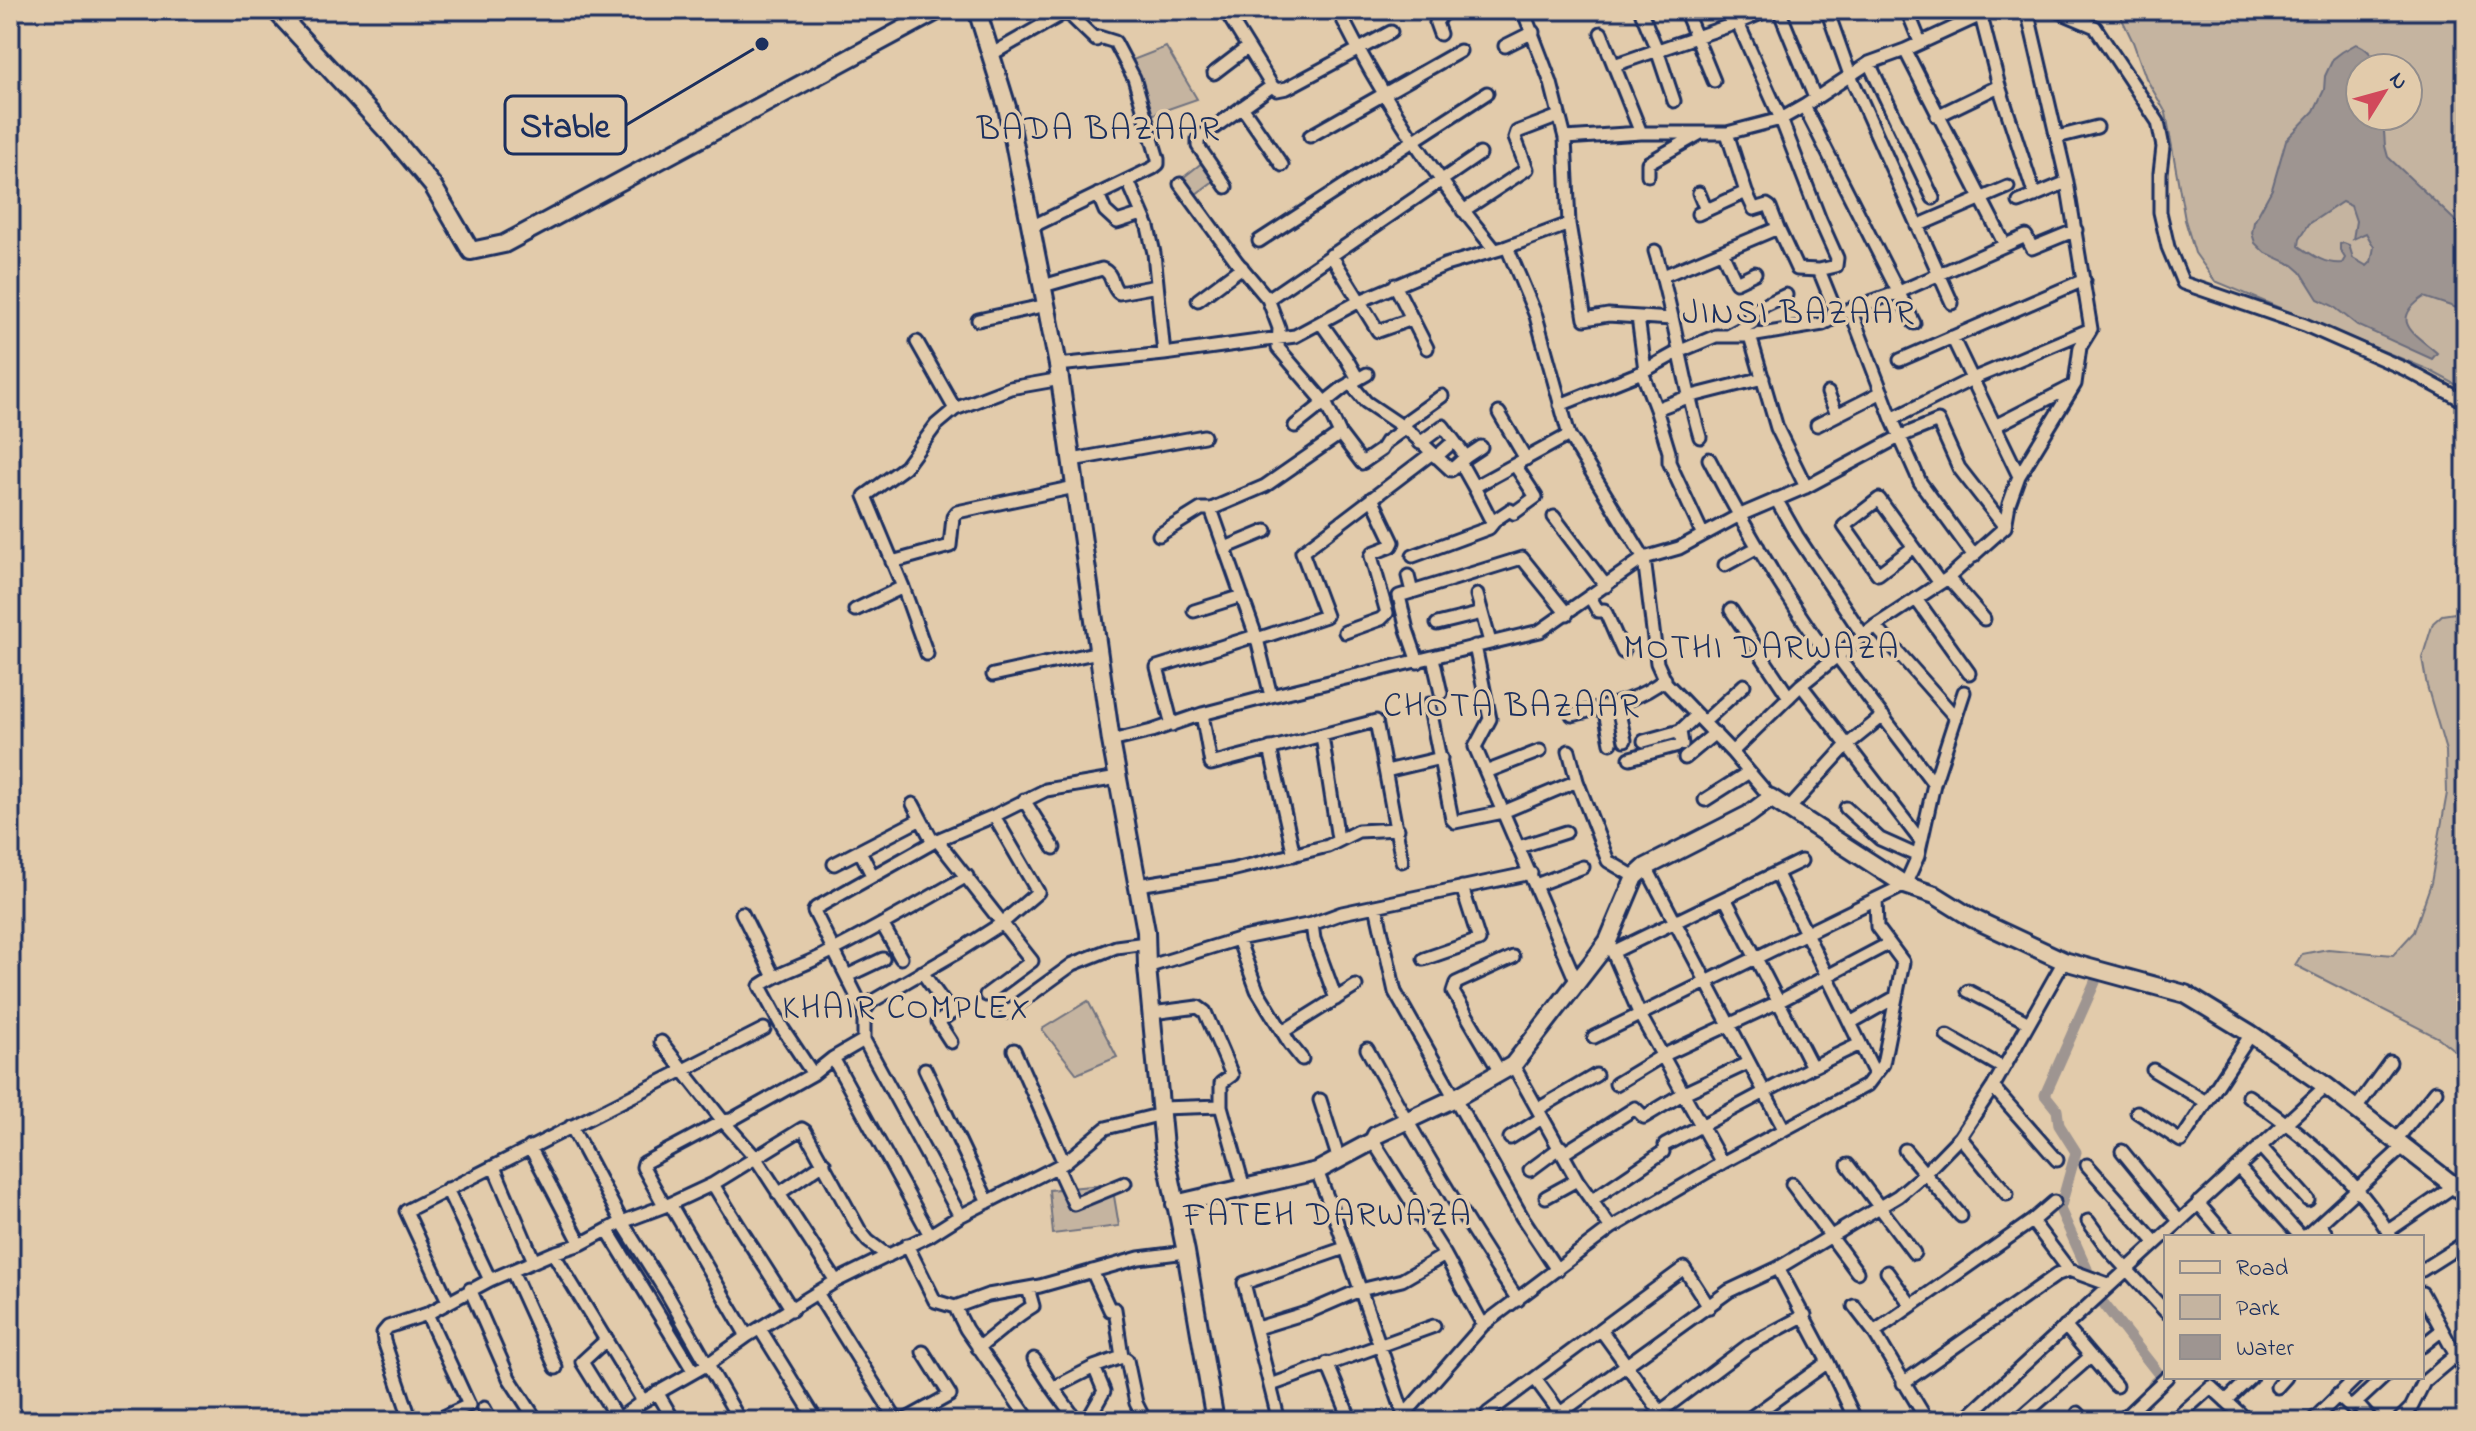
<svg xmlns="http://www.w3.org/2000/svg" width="2476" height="1431" viewBox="0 0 2476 1431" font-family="'Indie Flower',sans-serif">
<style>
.green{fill:#c5b4a0;stroke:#70727f;stroke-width:2;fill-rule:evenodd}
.water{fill:#9e9591;stroke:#6a6c7d;stroke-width:2;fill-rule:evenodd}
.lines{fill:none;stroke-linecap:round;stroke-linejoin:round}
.canal{stroke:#9e9591;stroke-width:11}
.street-casing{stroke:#1b2f5e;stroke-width:17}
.secondary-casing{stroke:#1b2f5e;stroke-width:22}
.street{stroke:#e2cbab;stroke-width:11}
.secondary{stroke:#e2cbab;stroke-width:16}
.labels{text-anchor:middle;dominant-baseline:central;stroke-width:7;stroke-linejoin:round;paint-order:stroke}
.neighbourhood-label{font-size:34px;letter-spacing:2px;fill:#1b2f5e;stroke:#e2cbab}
.leader{fill:none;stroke:#1b2f5e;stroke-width:3}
.callout-dot{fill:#1b2f5e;stroke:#e2cbab;stroke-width:3}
.callout{fill:#e2cbab;stroke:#1b2f5e;stroke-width:3}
.callout-label{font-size:34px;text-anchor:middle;font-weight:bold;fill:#1b2f5e}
</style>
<rect width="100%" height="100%" fill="#e2cbab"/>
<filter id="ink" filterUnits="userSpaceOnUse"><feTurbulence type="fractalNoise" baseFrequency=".0125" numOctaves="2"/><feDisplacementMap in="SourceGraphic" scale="16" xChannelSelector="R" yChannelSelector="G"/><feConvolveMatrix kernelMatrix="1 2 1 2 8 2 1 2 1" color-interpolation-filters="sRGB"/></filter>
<g filter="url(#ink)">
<path class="green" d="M2122 10H2466V390L2429 370 2215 281 2195 253 2185 220 2166 113 2146 78 2133 42 2122 19ZM2360 68H2408V116H2360Z
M1166 47 1197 99 1151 115 1130 61Z
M1203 162 1215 180 1196 194 1184 177Z
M2466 607V1060L2439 1038 2295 965 2302 954 2328 949 2393 955 2414 932 2431 883 2447 793 2446 751 2427 686 2422 658 2433 623 2442 615 2455 613Z
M1088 1001 1117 1057 1077 1074 1042 1029Z
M1112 1184 1119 1226 1053 1234 1049 1190Z"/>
<path class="water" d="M2356 44C2368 48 2374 56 2378 68H2360V116H2383L2385 146 2388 157 2466 231V311L2424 297C2387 322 2417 335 2437 353L2432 359 2357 325 2333 306 2318 299 2301 272 2293 265 2264 252 2255 243 2252 233 2254 222 2272 189 2286 140 2314 111 2324 90 2325 76 2333 59 2342 52ZM2342 202 2351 206 2356 221 2353 239 2366 233 2374 247 2371 262 2367 266 2353 258 2349 245 2344 243 2340 244V250L2345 258 2342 263C2326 265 2312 255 2299 246L2300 238 2309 224Z"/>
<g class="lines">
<path class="canal" d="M2087 1269 2060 1209 2076 1152 2059 1125 2057 1110 2045 1095 2095 982
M2104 1304 2161 1377 2153 1384"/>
<defs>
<path id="street" d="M1225 10 1272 86 1277 90 1287 88 1391 32
M1338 10C1381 96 1434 176 1495 250
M1523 10 1551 83 1565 138 1569 224 1585 319 1608 315 1672 319
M1685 10 1714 81
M1732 10 1781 119 1820 220 1837 258 1836 266 1819 270
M1779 10 1815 98
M1827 10 1850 75 1952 303
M1907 10 1920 42
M2055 10 2095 27 2158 122 2163 147 2160 173V212L2168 247 2183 283 2305 325 2405 369 2466 402
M1642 14 1657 50 1674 101
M1981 16 1999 86 2035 196
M1601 33 1641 133
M1440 34 1436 23 1441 15 1450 10
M1505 46 1533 32
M1905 50 2005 245
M992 54 1062 14 1070 15 1096 40 1099 37 1115 42 1134 78 1158 159V164L1153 168 1031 227
M1869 63 1933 198
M1614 65 1737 23 1769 10
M1214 73 1248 47
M1804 106 1914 323
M1242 107 1282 165
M1937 116 1999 86
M1310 136 1460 51
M2057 137 2097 127
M1565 138 1641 133H1727L1781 119 1804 106 1869 63 1905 50 1992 10
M1648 175V163L1699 134
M1128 181 1148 227 1154 253 1164 354
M1226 187 1198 146V139L1272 86
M1746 192 1754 209 1767 205 1770 207 1778 228
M1699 193 1706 210
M1098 194 1105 211 1117 222 1142 214
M2019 202 2067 182
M1463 211 1527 169 1515 138 1517 132 1559 116
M1698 214 1746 192 1727 133
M1917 226 2008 187
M1259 241 1487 93
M1507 247 1536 316 1569 435 1644 558 1657 663 1666 683 1732 752 1771 798
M1655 251C1674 312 1682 376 1700 437
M1722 252 1736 282 1755 273
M1331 255 1378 331 1412 319
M1663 276 1778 228 1797 269 1819 270 1838 317
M1395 285 1427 348
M1043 286 1102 269C1114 274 1110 285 1119 293L1157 286
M1268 299 1480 154
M1198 300 1242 267
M1850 309 1892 419 1920 482 1974 556
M1638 317 1645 370
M978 320 1047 305
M1321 323 1346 358 1358 379
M1728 336 1752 323 1750 312 1786 295
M1750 336 1777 428 1806 487
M1952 337 2019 476
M917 342 955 409
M1900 360 2084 280
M1058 365 1164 354 1295 336 1360 301 1445 265 1507 247 1569 224
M1642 372 1656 409 1688 397 1763 378
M1350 383 1366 402 1409 431 1451 470 1460 462 1474 487 1569 435
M1828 393 1837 415
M1560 405 1642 372 1678 352 1716 336H1750L1823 324 1850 309 1899 292 2026 236 2032 248 2076 230
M1656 409 1669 452V462L1703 535
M1499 413 1526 459
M1892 419 1972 379 2091 329
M1817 425 1882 392
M1295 426 1344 387 1367 374
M1995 426 2073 386
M1340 434 1362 463 1381 450 1386 442 1404 429 1407 421 1442 396
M1420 443 1443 426 1466 457 1460 462
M1436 457 1454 441
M1466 457 1481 447
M1709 459C1745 529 1786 597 1831 660
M1072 460 1204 436
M1474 487 1492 522 1510 510 1514 513 1536 497 1515 465
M1776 499 1797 536 1863 635
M1211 509 1257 639 1271 696
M1554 517 1606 586
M1159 535 1201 509H1211L1265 486 1340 434 1326 404 1278 348 1279 328 1268 299 1237 262 1180 184
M1914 547 1878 574 1844 526 1879 499 1940 583
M1225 548 1266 531
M1413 556 1489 528 1493 523
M892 562 950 546 953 517 957 512 1075 487
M1725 565 1758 547
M1408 576 1412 592
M1948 578 1984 619
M1477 595 1490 642
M1590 597 1598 611 1604 610 1606 613 1623 652
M1916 599 1969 673
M855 610 903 587
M1731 610 1789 697
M1194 611 1242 596
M1437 624 1482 613
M1875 626 1956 718
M1345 632 1381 619 1387 613 1371 556 1373 553 1391 546 1393 542 1372 498
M1257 639 1326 616 1302 552 1432 453
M1475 646 1490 719 1475 747 1576 981
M927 654 903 587 865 496 905 467 936 425 955 409 1010 388 1061 379
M1837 656 1934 784
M1433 658 1441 693
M1418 662 1407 630 1399 596 1522 558 1567 614
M993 675 1099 652
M1801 685 1920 840
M1429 704 1452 819 1455 822 1503 812 1577 781
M1617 704 1625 740
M1604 707 1611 743
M1202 714 1211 764 1376 721 1402 861
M1572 715C1605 707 1638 701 1665 679
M1704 722 1744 685
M1172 725 1157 667 1255 636
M1322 736 1338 839
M1111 741 1152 731 1202 714 1271 696 1540 631 1644 558 1679 548 1738 516 1806 487 1901 436 1938 421 1959 468 2005 527
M1644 741 1680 731 1697 715
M1270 748 1294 855
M1569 751 1577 781 1608 861 1635 877
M1732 752 1801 685 1875 626 1948 578 2005 527 2009 504 2019 476 2075 384 2080 347 2091 329 2067 182 2027 10
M1630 758 1682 744 1680 731
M1685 758 1715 733
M1386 771 1441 758
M1486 772 1540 751
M1024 800 1054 848
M1705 800 1749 772
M913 804 933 842
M1846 808 1880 839 1918 856
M1788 810 1847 745 1883 716
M937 840 1032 961 986 995
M1519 847 1566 832
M860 851 872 875
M834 864 921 819
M1646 867 1784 1129
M1777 874 1875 1074
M1138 885 1231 870 1328 846 1358 831 1398 829
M1536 885 1583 867
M1725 898 1812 1067
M1376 906 1395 992 1522 1217 1557 1270
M742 913 774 977
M882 924 901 958
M1312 924 1314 939 1336 999
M1238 939 1257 990 1290 1044 1302 1059
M1608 941 1640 1015 1722 1163
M1613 952 1801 861
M1424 959 1479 940 1462 887
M1147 967 1238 939 1312 924 1342 913 1531 873
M922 972 951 1013 938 1022 951 1042
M847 976 883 959
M1968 991 2029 1023
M864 1011 871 1002 954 954 1001 924 1038 892 994 816
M1007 1012 1073 964 1116 947 1146 943
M1152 1013 1198 1007 1205 1012 1232 1075 1221 1083V1106L1244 1188
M1850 1023 1896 997
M1284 1031 1356 986
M1947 1036 2003 1068
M1594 1037 1876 899
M661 1042 723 1121 755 1157 836 1281
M1367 1049C1414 1135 1463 1219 1518 1300
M1014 1050 1064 1163
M833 1058 930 1235
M1513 1065 1577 1180 1611 1228
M925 1069 988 1202
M2153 1070 2206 1102
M1500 1072 1453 992 1456 983 1513 957
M813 1074 783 1029 760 986C781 971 804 966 826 954 874 930 920 903 967 876
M1616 1084 1662 1056 1778 1002 1888 944
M1993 1087 2057 1160
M2248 1096C2303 1134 2358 1179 2391 1237
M1320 1100 1339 1160
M1161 1108 1221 1106
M1538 1109 1596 1075
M2355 1110 2390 1062
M2137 1112 2181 1141 2251 1034
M571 1126 622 1222 666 1292 740 1421
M1960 1137 2007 1194
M1510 1138 1542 1118
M1373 1141 1445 1255 1483 1325
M2395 1141 2436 1091
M1665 1145 1812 1067 1860 1044
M2260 1146 2308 1200
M530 1147 581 1244
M1905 1150 1961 1216
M2122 1151 2179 1221
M1564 1153 1635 1108 1644 1117 1684 1093 1748 1063
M1848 1165 1914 1253
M2087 1165 2156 1243
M494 1167 534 1261
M1057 1167 1074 1204 1125 1183
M2238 1167 2301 1237
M1530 1170 1561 1147
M1317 1171 1336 1220 1404 1415
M713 1184C738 1227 766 1267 792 1310
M1792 1184 1857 1272
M447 1189 490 1280
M778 1194 824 1163
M1546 1197 1577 1180
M1592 1200 1663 1152
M2198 1203 2227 1237
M670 1204 747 1336
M664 1205 643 1167 644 1163 723 1121 731 1120 813 1074 833 1058 864 1040
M960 1216 864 1040V1011L814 911 816 908 937 840 994 816 1046 790 1118 778
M2032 1221 2069 1270
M2088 1221 2109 1250 2166 1312
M2320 1224 2328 1237
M608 1231 694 1372
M2388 1231 2454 1186
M2305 1237 2403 1147
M907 1245 935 1301 955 1307 966 1329 1030 1421
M553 1253 643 1401
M1778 1268 1828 1362 1856 1421
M2422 1270 2466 1242
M512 1271 556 1368
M1887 1272 1911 1305
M470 1289 509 1378 537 1421
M817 1293 897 1421
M2422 1293 2466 1374
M448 1301 406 1211 764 1029
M1854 1306 1874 1332
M955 1307 988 1295 1040 1286 1139 1258 1186 1252
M427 1314 469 1405 435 1421
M2065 1326 2116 1386
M1257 1328 1309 1312 1360 1290 1402 1280 1445 1255
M760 1329 817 1421
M1601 1330 1667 1421
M607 1339 582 1362 618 1420
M2422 1346 2442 1330
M978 1348C997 1334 1013 1318 1033 1306L1028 1288
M1122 1357 1127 1360 1136 1403 1145 1421
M1034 1359 1053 1388 1094 1367 1122 1357 1115 1309 1110 1310 1092 1271
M1327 1363 1349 1416
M1536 1380 1566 1421
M1903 1383 2058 1274 2069 1270 2110 1285
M1271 1385 1434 1326
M2277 1387 2286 1377
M1053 1388 1077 1421
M657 1392 674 1421
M2337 1395 2350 1407 2356 1403 2372 1421
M2226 1401 2251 1377
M2356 1403 2384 1377
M484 1408 491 1421
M2078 1413 2085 1421
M1925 1417 1874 1332 2032 1221 2054 1202
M411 1421 384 1341 383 1333 388 1327 427 1314 490 1280 553 1253 581 1244 622 1222 670 1204 713 1184 802 1129 805 1131 860 1231 868 1241 888 1256
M616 1421 643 1401 708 1364 747 1336 836 1281 930 1235 960 1216 1064 1163 1106 1128 1162 1114
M903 1421 950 1395 923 1352
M1087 1421 1104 1391 1094 1367
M1279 1421 1244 1283 1345 1248
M1332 1421 1349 1416 1350 1421
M1399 1421 1483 1325 1611 1228 1722 1163 1867 1085 1883 1064 1903 962 1877 927 1876 899 1905 885 1918 856 1934 784 1964 692
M1493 1421 1488 1413 1684 1268 1709 1307
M1549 1421 1729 1291 1778 1268 1898 1196 1925 1173 1960 1137 1993 1087 2064 961
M1648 1421 1749 1345 1805 1315
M1746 1421 1828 1362
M1963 1421 2326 1086
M2017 1421 2090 1357
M2121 1421 2167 1377
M2173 1421 2211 1387 2248 1421
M2312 1421 2357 1377
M2398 1421 2411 1408 2424 1382 2456 1355
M2464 1421 2466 1419"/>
<path id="secondary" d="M275 10 389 133 433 186 471 251 504 244 939 10
M977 10 1007 107 1058 365 1111 741 1146 931 1147 967 1164 1147 1186 1252 1215 1421
M1175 1204 1317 1171 1373 1141 1376 1135 1455 1098 1513 1065 1598 955 1608 941 1635 877 1646 867 1748 815 1771 798 1905 885 1935 895 1972 918 2064 961 2185 994 2251 1034 2326 1086 2466 1195"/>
</defs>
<use href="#street" class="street-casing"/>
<use href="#secondary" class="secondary-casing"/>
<use href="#street" class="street"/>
<use href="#secondary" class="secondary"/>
</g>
</g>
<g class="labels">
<g class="neighbourhood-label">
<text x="1099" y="131">BADA BAZAAR</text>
<text x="1799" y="315">JINSI BAZAAR</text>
<text x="1762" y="650">MOTHI DARWAZA</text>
<text x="1512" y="708">CHOTA BAZAAR</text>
<text x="907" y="1010">KHAIR COMPLEX</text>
<text x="1328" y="1217">FATEH DARWAZA</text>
</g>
</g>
<path class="leader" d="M762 44L626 125"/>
<circle class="callout-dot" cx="762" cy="44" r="8"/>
<rect class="callout" x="505" y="96" width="121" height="58" rx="8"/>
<g class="callout-label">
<text x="565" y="137">Stable</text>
</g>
<rect width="2476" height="1431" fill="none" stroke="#e2cbab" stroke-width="40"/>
<rect x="20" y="20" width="2436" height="1391" fill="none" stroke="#1b2f5e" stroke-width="3" filter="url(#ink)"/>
<rect x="2164" y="1235" width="260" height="144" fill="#e2cbab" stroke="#928d8c" stroke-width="2"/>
<rect x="2180" y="1261" width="40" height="12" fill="#e2cbab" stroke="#928d8c" stroke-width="2"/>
<text x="2236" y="1275" font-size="24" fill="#1b2f5e">Road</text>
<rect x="2180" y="1295" width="40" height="24" fill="#c5b4a0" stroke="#928d8c" stroke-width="2"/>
<text x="2236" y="1315" font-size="24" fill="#1b2f5e">Park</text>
<rect x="2180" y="1335" width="40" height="24" fill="#9e9591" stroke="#928d8c" stroke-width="2"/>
<text x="2236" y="1355" font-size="24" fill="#1b2f5e">Water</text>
<g transform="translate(2384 92) rotate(53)"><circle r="38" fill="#e2cbab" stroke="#928d8c" stroke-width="2"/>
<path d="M0-6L14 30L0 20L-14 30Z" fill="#d1495b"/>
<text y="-12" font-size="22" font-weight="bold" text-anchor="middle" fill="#1b2f5e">N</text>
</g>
</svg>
